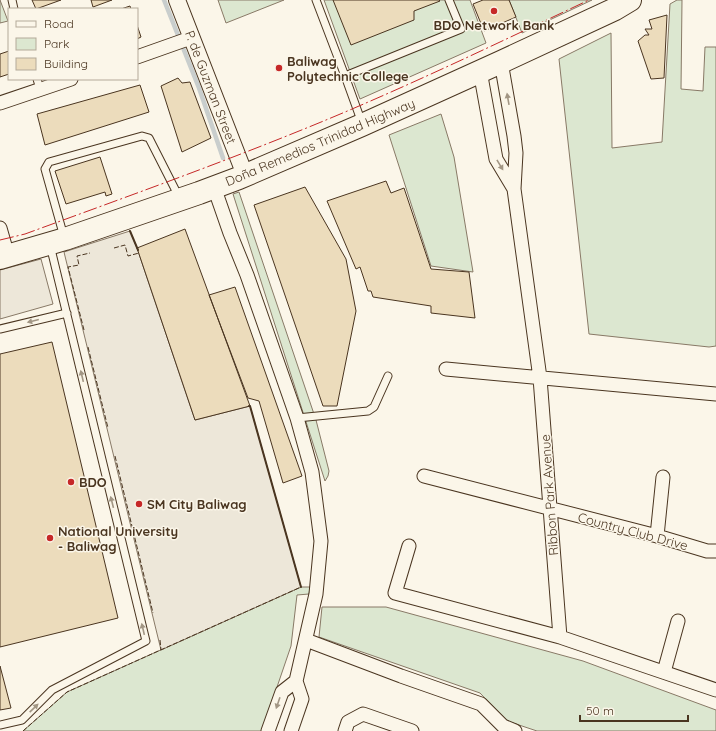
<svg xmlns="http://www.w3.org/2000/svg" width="716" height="731" viewBox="0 0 716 731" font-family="Quicksand,sans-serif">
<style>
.green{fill:#dce7d0;stroke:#887966}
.parking{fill:#ede7d9;stroke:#887966}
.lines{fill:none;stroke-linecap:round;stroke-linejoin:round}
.stream{stroke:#c9cecd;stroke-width:4.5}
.building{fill:#ecdcbc;stroke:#4a3520}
.service-casing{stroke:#4a3520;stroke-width:9}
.minor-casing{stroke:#4a3520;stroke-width:15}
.tertiary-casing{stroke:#4a3520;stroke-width:18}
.trunk-casing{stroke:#4a3520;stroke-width:24}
.service{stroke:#fbf6e9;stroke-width:7}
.minor{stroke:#fbf6e9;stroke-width:13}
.tertiary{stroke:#fbf6e9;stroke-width:16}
.trunk{stroke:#fbf6e9;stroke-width:22}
.fence{stroke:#4a3520;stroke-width:1;stroke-dasharray:5 2;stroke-linecap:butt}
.wall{stroke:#4a3520;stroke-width:2}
.power{stroke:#c62828;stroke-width:1;stroke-dasharray:14 3 2 3;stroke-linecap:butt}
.oneway{fill:#a29684}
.poi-dot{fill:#c62828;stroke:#fbf6e9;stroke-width:1.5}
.labels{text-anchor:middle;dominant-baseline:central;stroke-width:3;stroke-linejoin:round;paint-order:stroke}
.poi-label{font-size:13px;font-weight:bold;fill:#4a3520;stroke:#fbf6e9;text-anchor:start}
.street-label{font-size:13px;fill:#4a3520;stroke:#fbf6e9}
</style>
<rect width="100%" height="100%" fill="#fbf6e9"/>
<path class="green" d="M0 0 8 21 0 23Z
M218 0H284L226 23Z
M324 0H470L486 43 360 99Z
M509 0H592L522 33Z
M677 0H682L681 89 703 91 705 47H716V346L709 347 589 334 559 59 611 33 612 148 662 142 670 4Z
M441 114 454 157 473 272 431 266 389 135Z
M239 192 316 420 329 471 328 476 325 481 233 194Z
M301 587H310L309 594 297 595 291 646 262 731H23L67 692Z
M322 607H386L583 661 716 710V731H537L507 721 480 693 319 637Z"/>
<path class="parking" d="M130 231 137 248 195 420 250 406 301 587 161 650 64 252Z
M41 259 53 304 0 319V270Z"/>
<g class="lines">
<path class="stream" d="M164 0 199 88 223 158"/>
</g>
<path class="building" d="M32 0H61L36 9Z
M91 0H112L93 7Z
M333 0H439L440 1 414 11V20L351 45Z
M483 0H509L516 17 484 31 473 4Z
M130 6 131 9H121Z
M667 15 664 78 651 79 638 41 645 35H649L645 29H652L649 20Z
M137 25 141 37 137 39Z
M9 51V74L0 77V54Z
M178 78 182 83 190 82 211 138 182 152 161 86Z
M140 85 149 112 45 145 37 114Z
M100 157 112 194 106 196 105 192 66 204 55 171Z
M386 181 391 193 404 188 431 269 469 272 475 318 431 313V306L373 297 371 291H368L360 267 356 269 327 201Z
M305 187 346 259 356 311 337 406H323L254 205Z
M185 229 250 406 195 420 137 248Z
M235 287 302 476 283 483 259 401 248 398 209 295Z
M52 342 118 618 0 647V354Z
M0 666 11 708 0 710Z"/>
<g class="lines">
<defs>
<path id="service" d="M12 0 14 9
M316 0 345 76 461 29 449 0
M345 76 362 123
M37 79 40 89
M64 237 45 169 49 162 142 136 149 138 179 197
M0 329 67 313
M297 418 368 411 374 407 388 376
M0 725 22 720 52 690 146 641 50 245"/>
<path id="minor" d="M137 57 185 40 192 36
M501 62 514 136 516 153 514 189 540 378 560 637
M480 71 496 159 514 189
M0 103 71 79
M214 187 230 233 247 275 297 418 312 472 321 541 316 594 296 681 302 699 291 731
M0 228 8 256
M446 369 716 394
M424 476 657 536 707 551H716
M657 536 663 477
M409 546 395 593 560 637 716 690
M306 640 401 676 481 704 503 726 515 731
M664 672 678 621
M268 731 282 692 296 681
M345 731 348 722 363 714 412 731"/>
<path id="tertiary" d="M177 0 245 175"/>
<path id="trunk" d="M0 258 65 239 199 193 239 178 362 125 501 62 615 9 630 0"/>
</defs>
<use href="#service" class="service-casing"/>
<use href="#minor" class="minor-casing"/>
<use href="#tertiary" class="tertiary-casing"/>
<use href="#trunk" class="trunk-casing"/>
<use href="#service" class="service"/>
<use href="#minor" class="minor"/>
<use href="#tertiary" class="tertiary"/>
<use href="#trunk" class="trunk"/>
<path class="fence" d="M114 248 125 245 128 256 139 253
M84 330 68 267 79 265 77 256 90 253
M88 347 108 428
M115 456 153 613
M160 640 161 650
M23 731 67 692 301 587"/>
<path class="wall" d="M130 231 138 250
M249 406H250L301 587"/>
<path class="power" d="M0 240 25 234C126 197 227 161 326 120 415 83 502 41 589 0"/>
</g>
<defs><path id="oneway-solid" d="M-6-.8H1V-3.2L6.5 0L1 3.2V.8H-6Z"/></defs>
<g class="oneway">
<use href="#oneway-solid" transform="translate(508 99) rotate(-100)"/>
<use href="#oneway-solid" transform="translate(500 165) rotate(59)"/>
<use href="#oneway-solid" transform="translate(33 321) rotate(166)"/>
<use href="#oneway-solid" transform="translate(82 376) rotate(-103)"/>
<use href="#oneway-solid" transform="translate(112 502) rotate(-104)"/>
<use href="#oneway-solid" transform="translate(143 629) rotate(-103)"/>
<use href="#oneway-solid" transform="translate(278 703) rotate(109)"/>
<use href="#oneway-solid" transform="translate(34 708) rotate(-44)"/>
</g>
<g class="poi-dot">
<circle cx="494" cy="11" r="4"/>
<circle cx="279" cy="68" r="4"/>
<circle cx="71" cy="482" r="4"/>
<circle cx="139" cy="504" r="4"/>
<circle cx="50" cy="538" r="4"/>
</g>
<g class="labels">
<g class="poi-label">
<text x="494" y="25" text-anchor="middle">BDO Network Bank</text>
<text x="287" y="61">Baliwag<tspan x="287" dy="15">Polytechnic College</tspan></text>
<text x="79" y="482">BDO</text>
<text x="147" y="504">SM City Baliwag</text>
<text x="58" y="531">National University<tspan x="58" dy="15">- Baliwag</tspan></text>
</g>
<g class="street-label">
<text transform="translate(211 87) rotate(69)">P. de Guzman Street</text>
<text transform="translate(320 142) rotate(-23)">Doña Remedios Trinidad Highway</text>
<text transform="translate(549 495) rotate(-94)">Ribbon Park Avenue</text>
<text transform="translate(633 531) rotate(15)">Country Club Drive</text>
</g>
</g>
<rect x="8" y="8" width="130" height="72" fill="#fbf6e9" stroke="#b4a999"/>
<rect x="16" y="21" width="20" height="6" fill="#fbf6e9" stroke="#b4a999"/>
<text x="44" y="28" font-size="12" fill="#4a3520">Road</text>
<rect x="16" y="38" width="20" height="12" fill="#dce7d0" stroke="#b4a999"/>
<text x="44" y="48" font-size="12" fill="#4a3520">Park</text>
<rect x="16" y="58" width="20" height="12" fill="#ecdcbc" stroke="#b4a999"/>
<text x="44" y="68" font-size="12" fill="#4a3520">Building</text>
<path d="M580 715v6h108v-6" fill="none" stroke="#4a3520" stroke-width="2"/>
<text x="586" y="715" font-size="12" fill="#4a3520" stroke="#fbf6e9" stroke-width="3" paint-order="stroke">50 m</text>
</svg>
